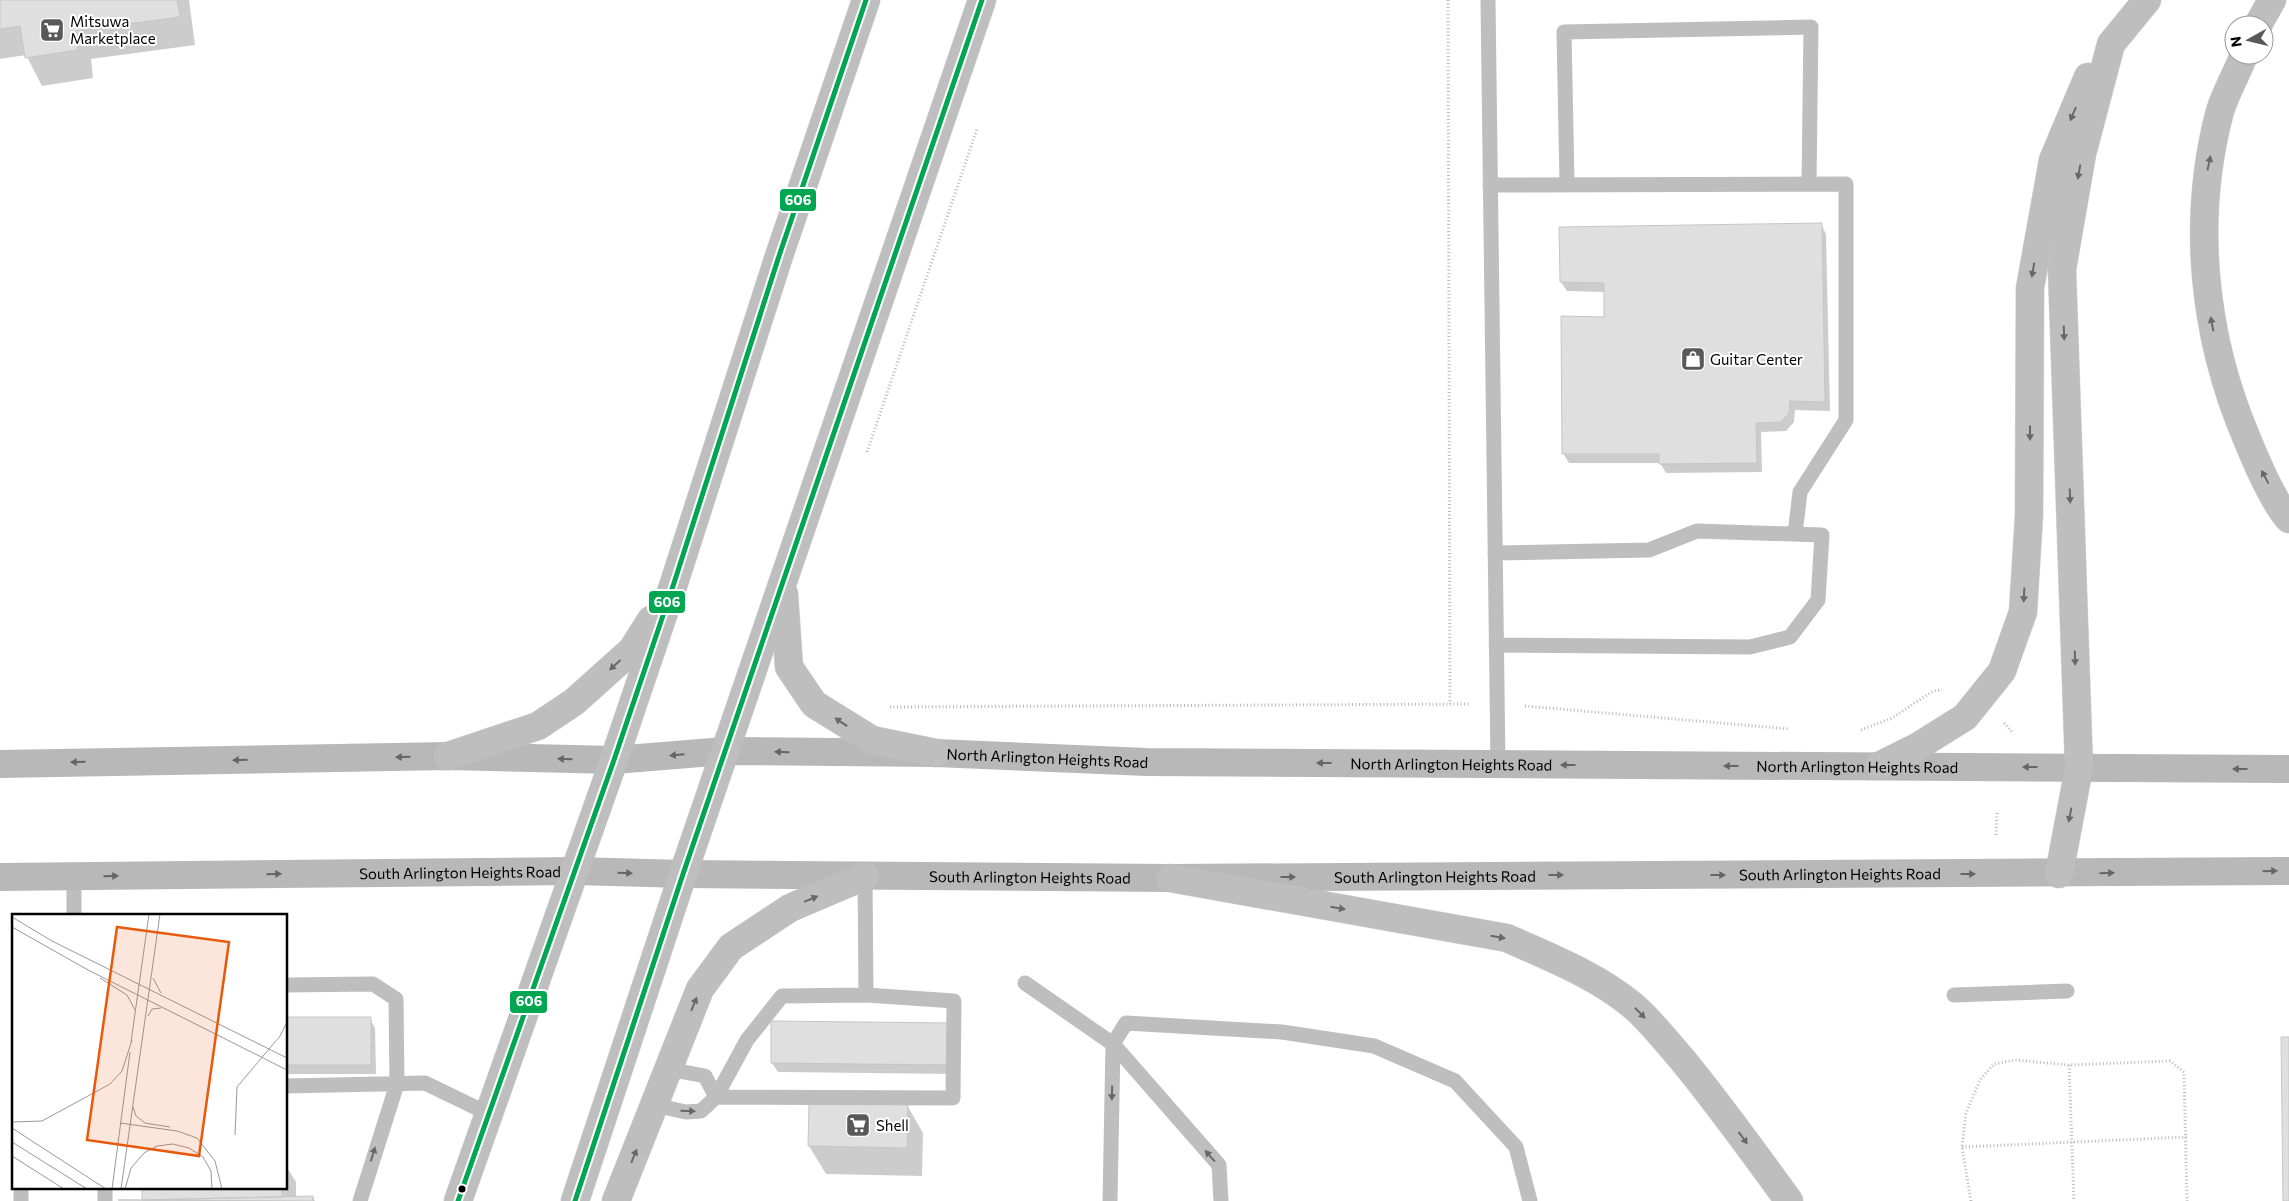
<svg xmlns="http://www.w3.org/2000/svg" width="2289" height="1201" viewBox="0 0 2289 1201" font-family="Commissioner,sans-serif">
<style>
.shadow{fill:#0003}
.building{fill:#dfdfdf;stroke:#c6c6c6}
.lines{fill:none;stroke-linecap:round;stroke-linejoin:round}
.primary-casing{stroke:#dbdbdb;stroke-width:29}
.motorway-casing{stroke:#dbdbdb;stroke-width:29}
.path{stroke:#b9b9b9;stroke-width:3;stroke-dasharray:1 2.5;stroke-linecap:butt}
.service{stroke:#bebebe;stroke-width:15}
.secondary{stroke:#b8b8b8;stroke-width:28}
.primary{stroke:#bebebe;stroke-width:28}
.motorway{stroke:#bebebe;stroke-width:28}
.bus-1-casing{stroke:#fff;stroke-width:9}
.bus-1{stroke:#00a651;stroke-width:5}
.oneway{fill:#686868}
.oneway2{fill:#656565}
.bus-dot{fill:#000;stroke:#fff;stroke-width:2}
.labels{text-anchor:middle;dominant-baseline:central;stroke-width:4;stroke-linejoin:round;paint-order:stroke}
.poi-label{font-size:15px;fill:#000;stroke:#fff;text-anchor:start}
.street-label{font-size:15px;fill:#000;stroke:#fff}
.inset-road{fill:none;stroke:#999;stroke-width:1}
.view{fill:#e8590c;fill-opacity:0.15;stroke:#e8590c;stroke-width:2.5}
.inset-edge{fill:none;stroke:#000;stroke-width:2.5}
.line-badge{stroke:#fff;stroke-width:2}
.badge-label{font-size:14px;text-anchor:middle;font-weight:bold;fill:#fff}
</style>
<rect width="100%" height="100%" fill="#fff"/>
<path class="shadow" d="M0 0H189L195 45 91 59 93 78 42 86 26 55 0 59Z
M1821 224 1826 234 1830 411 1795 410 1794 422 1786 431 1761 432 1762 472 1666 473 1660 463H1569L1563 453 1606 318 1605 292 1567 291 1561 282Z
M286 1019H370L375 1028 376 1074H286Z
M772 1023 950 1024 954 1074 778 1072 772 1063Z
M907 1105 923 1133 922 1176 826 1174 809 1146Z
M286 1166 296 1182V1198L313 1197 315 1201H143V1187H286Z"/>
<path class="building" d="M0 0H177L180 17 75 31 78 50 25 58 20 26 0 29Z
M1822 223 1825 402 1790 401 1789 413 1781 422 1756 423 1757 463 1659 464V454H1562L1561 316 1604 317V283L1560 282 1559 227Z
M286 1017H371V1065H286Z
M771 1021 950 1023V1065L771 1063Z
M2281 1037H2289V1201H2283Z
M809 1102 908 1103 907 1148 808 1146Z
M142 1187H282V1197L142 1200Z
M313 1196V1201L118 1200H142Z"/>
<g class="lines">
<defs>
<path id="primary" d="M784 594 789 667 814 704 872 740 936 753
M448 756 538 726 574 702 632 650 651 620
M458 1201 614 760 674 583 779 256 866 0
M575 1201 683 874 982 0
M616 1201 700 989 731 947 790 908 865 876"/>
<path id="motorway" d="M2258 25 2272 0
M2244 55C2237 73 2226 92 2220 111 2191 220 2203 336 2247 439 2256 461 2273 502 2289 519
M1879 766 1917 747 1965 717 2002 671 2023 612 2029 515 2030 288 2053 160 2088 77
M2059 874 2079 768 2062 270 2082 154 2111 44 2147 0
M1170 878 1507 938C1549 957 1596 975 1632 1005 1650 1020 1665 1040 1681 1058 1719 1104 1754 1153 1789 1201"/>
</defs>
<use href="#primary" class="primary-casing"/>
<use href="#motorway" class="motorway-casing"/>
<path class="path" d="M1448 0 1450 704
M867 452 977 129
M1525 706 1790 729
M890 707 1469 704
M2004 723 2013 733
M1861 730 1892 718 1933 691 1942 690
M1996 835 1997 813
M2069 1065 2074 1201
M1962 1147 2187 1137
M1971 1201 1962 1147 1966 1113 1980 1080 1994 1064 2015 1060 2069 1065 2170 1061 2184 1072 2187 1201"/>
<path class="service" d="M1488 0 1498 765
M1567 184 1564 32 1811 27 1809 184
M1490 185 1846 184V420L1800 492 1795 534
M1495 553 1649 550 1697 531 1822 535 1818 600 1790 637 1750 647 1496 645
M74 876V915
M1025 983 1113 1044 1219 1165 1221 1201
M286 985 373 984 396 999 397 1084 360 1201
M1954 995 2067 991
M668 1069 705 1076 716 1097
M286 1086 425 1083 489 1114
M716 1097 953 1098 954 1001 866 995
M654 1105 686 1112 701 1111 716 1097 747 1040 782 996 866 995 865 876
M21 1187V1201
M105 1201V1187
M1110 1201 1113 1044 1126 1023 1282 1032 1374 1046 1455 1081 1516 1147 1530 1201"/>
<g class="secondary">
<path id="s1" d="M0 764 448 756 614 760 725 751 936 753 1147 762 2289 769"/>
<path id="s2" d="M0 877 576 871 683 874 1170 878 2289 871"/>
</g>
<use href="#primary" class="primary"/>
<use href="#motorway" class="motorway"/>
<defs>
<path id="bus-1" d="M458 1201 614 760 674 583 779 256 866 0
M575 1201 683 874 982 0"/>
</defs>
<use href="#bus-1" class="bus-1-casing"/>
<use href="#bus-1" class="bus-1"/>
</g>
<defs><path id="oneway-solid" d="M-6-.8H1V-3.2L6.5 0L1 3.2V.8H-6Z" transform="scale(1.25)"/></defs>
<g class="oneway">
<use href="#oneway-solid" transform="translate(2073 114) rotate(113)"/>
<use href="#oneway-solid" transform="translate(2209 163) rotate(-78)"/>
<use href="#oneway-solid" transform="translate(2079 172) rotate(100)"/>
<use href="#oneway-solid" transform="translate(2033 270) rotate(100)"/>
<use href="#oneway-solid" transform="translate(2212 324) rotate(-101)"/>
<use href="#oneway-solid" transform="translate(2064 333) rotate(88)"/>
<use href="#oneway-solid" transform="translate(2030 433) rotate(90)"/>
<use href="#oneway-solid" transform="translate(2265 477) rotate(-118)"/>
<use href="#oneway-solid" transform="translate(2070 496) rotate(88)"/>
<use href="#oneway-solid" transform="translate(2024 595) rotate(93)"/>
<use href="#oneway-solid" transform="translate(2075 658) rotate(88)"/>
<use href="#oneway-solid" transform="translate(615 665) rotate(138)"/>
<use href="#oneway-solid" transform="translate(841 722) rotate(-146)"/>
<use href="#oneway-solid" transform="translate(2070 815) rotate(101)"/>
<use href="#oneway-solid" transform="translate(811 899) rotate(-23)"/>
<use href="#oneway-solid" transform="translate(1338 908) rotate(10)"/>
<use href="#oneway-solid" transform="translate(1498 937) rotate(10)"/>
<use href="#oneway-solid" transform="translate(694 1004) rotate(-68)"/>
<use href="#oneway-solid" transform="translate(1640 1013) rotate(46)"/>
<use href="#oneway-solid" transform="translate(1112 1093) rotate(91)"/>
<use href="#oneway-solid" transform="translate(688 1111) rotate(2)"/>
<use href="#oneway-solid" transform="translate(1743 1138) rotate(54)"/>
<use href="#oneway-solid" transform="translate(373 1154) rotate(-73)"/>
<use href="#oneway-solid" transform="translate(634 1156) rotate(-68)"/>
<use href="#oneway-solid" transform="translate(1210 1156) rotate(-131)"/>
</g>
<g class="oneway2">
<use href="#oneway-solid" transform="translate(782 752) rotate(-179)"/>
<use href="#oneway-solid" transform="translate(677 755) rotate(175)"/>
<use href="#oneway-solid" transform="translate(403 757) rotate(179)"/>
<use href="#oneway-solid" transform="translate(565 759) rotate(-179)"/>
<use href="#oneway-solid" transform="translate(240 760) rotate(179)"/>
<use href="#oneway-solid" transform="translate(78 762) rotate(179)"/>
<use href="#oneway-solid" transform="translate(1324 763) rotate(-180)"/>
<use href="#oneway-solid" transform="translate(1568 765) rotate(-180)"/>
<use href="#oneway-solid" transform="translate(1731 766) rotate(-180)"/>
<use href="#oneway-solid" transform="translate(2030 767) rotate(-180)"/>
<use href="#oneway-solid" transform="translate(2240 769) rotate(-180)"/>
<use href="#oneway-solid" transform="translate(2270 871) rotate(-1)"/>
<use href="#oneway-solid" transform="translate(625 873) rotate(2)"/>
<use href="#oneway-solid" transform="translate(2107 873) rotate(-1)"/>
<use href="#oneway-solid" transform="translate(274 874) rotate(-1)"/>
<use href="#oneway-solid" transform="translate(1968 874)"/>
<use href="#oneway-solid" transform="translate(1556 875)"/>
<use href="#oneway-solid" transform="translate(1718 875)"/>
<use href="#oneway-solid" transform="translate(111 876) rotate(-1)"/>
<use href="#oneway-solid" transform="translate(1288 877)"/>
</g>
<defs>
<symbol id="supermarket-square" viewBox="-11 -11 22 22"><rect x="-9" y="-9" width="18" height="18" rx="4" fill="#595959" stroke="#fff"/><path d="M-6-5.5h2.5l.6 2H6L4.5 2H-2.5L-4.4-4H-6ZM-1.5 3.2a1.3 1.3 0 1 0 .1 0ZM3 3.2a1.3 1.3 0 1 0 .1 0Z" fill="#fff"/></symbol>
<symbol id="shop-square" viewBox="-11 -11 22 22"><rect x="-9" y="-9" width="18" height="18" rx="4" fill="#595959" stroke="#fff"/><path d="M-5-2.5h2.3a2.7 3.5 0 0 1 5.4 0H5L5.5 6h-11ZM-1.5-2.5h3a1.5 2.3 0 0 0-3 0Z" fill="#fff"/></symbol>
</defs>
<g fill-rule="evenodd">
<use href="#supermarket-square" x="38" y="16" width="28" height="28"/>
<use href="#shop-square" x="1679" y="345" width="28" height="28"/>
<use href="#supermarket-square" x="844" y="1111" width="28" height="28"/>
</g>
<circle class="bus-dot" cx="462" cy="1189" r="4.5"/>
<g class="labels">
<g class="poi-label">
<text x="70" y="21">Mitsuwa<tspan x="70" dy="17">Marketplace</tspan></text>
<text x="1710" y="359">Guitar Center</text>
<text x="876" y="1125">Shell</text>
</g>
<g class="street-label">
<text stroke="none"><textPath href="#s1" startOffset="1048">North Arlington Heights Road</textPath></text>
<text stroke="none"><textPath href="#s1" startOffset="1452">North Arlington Heights Road</textPath></text>
<text stroke="none"><textPath href="#s1" startOffset="1858">North Arlington Heights Road</textPath></text>
<text stroke="none"><textPath href="#s2" startOffset="460">South Arlington Heights Road</textPath></text>
<text stroke="none"><textPath href="#s2" startOffset="1840">South Arlington Heights Road</textPath></text>
<text stroke="none"><textPath href="#s2" startOffset="1435">South Arlington Heights Road</textPath></text>
<text stroke="none"><textPath href="#s2" startOffset="1030">South Arlington Heights Road</textPath></text>
</g>
</g>
<g transform="translate(12 914)">
<rect width="275" height="275" fill="#fff"/>
<path class="inset-road" d="M0 3 40 27 275 144M0 13 76 56 275 156M88 64 115 81 123 96M141 64 149 79M136 102 140 95 149 94M119 128 137 0M121 193 124 202 133 209 158 213M0 208 30 207 98 170 110 157 120 126M108 209 165 217 185 224 203 247 210 275M0 214 94 275M223 221 225 173 268 122 275 108M0 228 75 275M0 242 52 275M100 275 118 138M109 275 148 0M113 275 119 254 132 239 145 232 161 230 177 234 191 243 199 257 200 275"/>
<path class="view" d="M105 13 217 28 187 242 75 226Z"/>
<rect width="275" height="275" class="inset-edge"/>
</g>
<g class="line-badge">
<rect x="779" y="188" width="38" height="24" rx="5" fill="#00a651"/>
<rect x="648" y="590" width="38" height="24" rx="5" fill="#00a651"/>
<rect x="509" y="990" width="39" height="24" rx="5" fill="#00a651"/>
</g>
<g class="badge-label">
<text x="798" y="205">606</text>
<text x="667" y="607">606</text>
<text x="529" y="1006">606</text>
</g>
<g transform="translate(2249 40) rotate(262)"><circle r="24" fill="#ffffff" stroke="#999999"/>
<path d="M0-4L9 19L0 12L-9 19Z" fill="#595959"/>
<text y="-8" font-size="14" font-weight="bold" text-anchor="middle" fill="#000000">N</text>
</g>
</svg>
